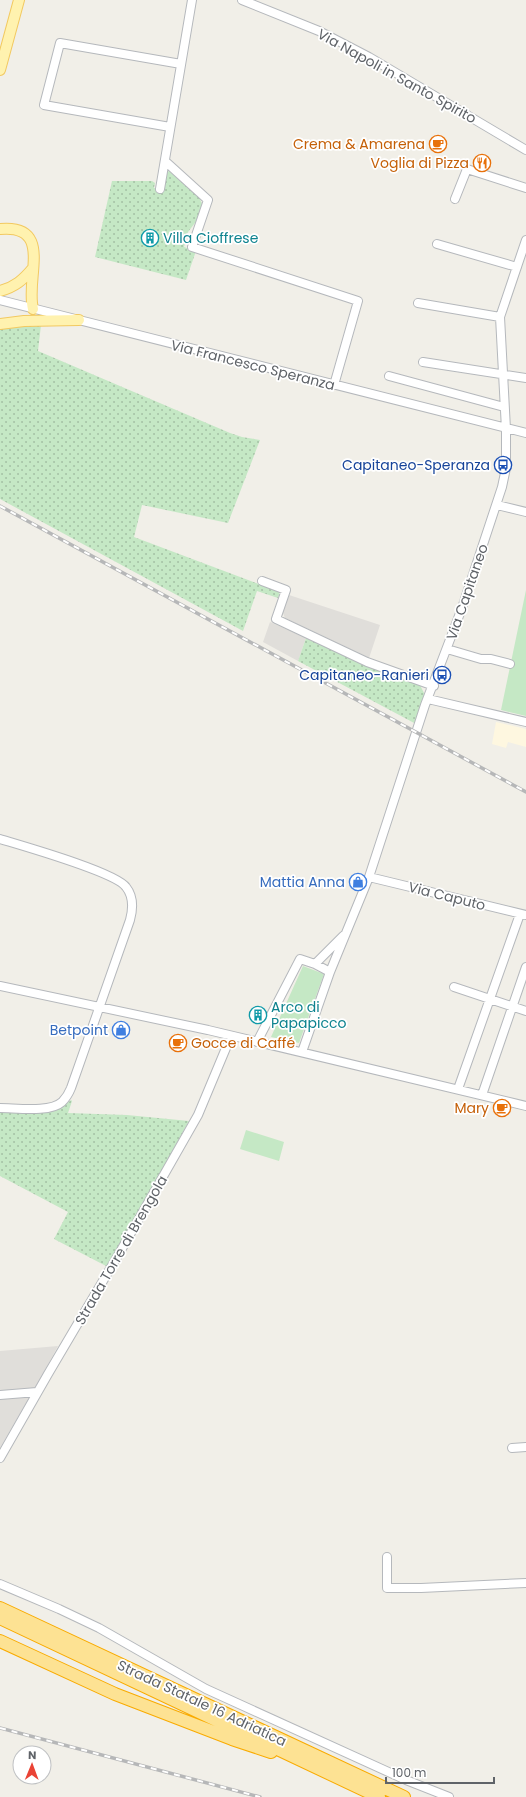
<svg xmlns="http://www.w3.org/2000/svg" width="526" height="1797" viewBox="0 0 526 1797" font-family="Poppins,sans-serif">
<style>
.commercial{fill:#fef7e0}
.industrial{fill:#e0deda}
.grass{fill:url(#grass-dots)}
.park{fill:#c5e8c5}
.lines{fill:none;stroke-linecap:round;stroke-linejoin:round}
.minor-casing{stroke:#b5b8bc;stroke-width:10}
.major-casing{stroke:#f2c960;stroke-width:12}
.highway-casing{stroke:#f9ab00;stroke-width:14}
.minor{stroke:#fff;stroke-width:8}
.major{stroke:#fff2af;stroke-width:10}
.highway{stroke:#fde293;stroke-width:12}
.rail-casing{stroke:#b6b7b8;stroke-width:3.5}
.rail{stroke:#fff;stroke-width:2;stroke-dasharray:6;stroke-linecap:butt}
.labels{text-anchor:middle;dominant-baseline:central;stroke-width:3.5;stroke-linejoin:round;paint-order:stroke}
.street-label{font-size:14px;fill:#5f6368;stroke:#fff}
.food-label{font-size:14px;fill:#c56008;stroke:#fff;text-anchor:end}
.culture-label{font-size:14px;fill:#0d838f;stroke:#fff;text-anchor:start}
.transit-label{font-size:14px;fill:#164399;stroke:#fff;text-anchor:end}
.shop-label{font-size:14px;fill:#366cbe;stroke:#fff;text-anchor:end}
</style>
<defs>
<pattern id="grass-dots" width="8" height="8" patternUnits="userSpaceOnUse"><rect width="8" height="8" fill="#c5e8c5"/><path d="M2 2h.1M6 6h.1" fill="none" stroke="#a3c0a4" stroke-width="1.8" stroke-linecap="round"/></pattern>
</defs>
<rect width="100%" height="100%" fill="#f1efe8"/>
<path class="commercial" d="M496 722 526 729V747L508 742 506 748 492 744Z"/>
<path class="industrial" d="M289 595 380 625 369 658 285 618 283 613Z
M270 622 306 638 298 661 263 642Z
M58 1346 34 1390 0 1393V1351Z
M31 1395 8 1434 0 1448V1398Z"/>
<path class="grass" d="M169 171 199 197 202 204 198 219 188 232 184 247 196 251 186 280 95 257 112 181H152L155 183 154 188 163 189 167 172Z
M41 325 38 351 230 433 242 437 260 440 228 523 142 505 134 537 280 592 278 598 257 591 243 631 0 499V327Z
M306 638 368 667 420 685 425 695 416 724 298 661Z
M71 1100 72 1101 68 1113 127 1115 189 1121 108 1267 54 1239 68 1212 0 1176V1112L55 1111 61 1108Z"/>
<path class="park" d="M526 590V716L501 710Z
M303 966 324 974 299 1043 271 1037Z
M246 1130 284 1142 279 1161 240 1149Z"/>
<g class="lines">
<defs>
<path id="minor" d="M242 0 319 31 369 57 526 150
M170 127 44 105 60 43 181 64
M165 161 208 200 192 247 358 301 334 385
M160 189 192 0
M455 199 467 169 526 188
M437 244 517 267
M0 300 526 433
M418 303 500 317
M423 362 526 378
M389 376 504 407
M497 505 526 512
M262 581 286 590 276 619 367 662 434 686
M447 649 481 659H491L510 664
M428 699 526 722
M0 839C23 846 115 872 126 887 134 897 133 909 130 920L71 1088C69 1093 66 1098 62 1102 50 1113 16 1108 0 1108
M369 877 526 915
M315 964 343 936
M0 986 208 1030 526 1106
M454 987 526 1011
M257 1042 300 959 315 964 330 972
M302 1052 330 972 369 877 425 705 462 608 502 487 506 468V429L500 317 526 240
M458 1089 520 914
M482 1095 526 967
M0 1395 37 1392
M512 1448 526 1447
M0 1458 48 1374 120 1252 198 1115 231 1036
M387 1557V1588H421L526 1583
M0 1584 59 1609 99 1628 206 1689 406 1780 449 1797"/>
<path id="major" d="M0 70 19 0
M0 229C54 224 25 278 33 309
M0 291C15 287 23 280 33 268
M0 324 24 321 79 320"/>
<path id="highway" d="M0 1608 404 1797
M0 1618 379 1797
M0 1641 115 1694 232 1739 271 1752"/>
</defs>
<use href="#minor" class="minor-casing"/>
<use href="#major" class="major-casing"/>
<use href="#highway" class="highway-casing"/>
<use href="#minor" class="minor"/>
<use href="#major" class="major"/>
<use href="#highway" class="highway"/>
<defs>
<path id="rail" d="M0 506 526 792
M0 1728 260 1797"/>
</defs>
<use href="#rail" class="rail-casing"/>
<use href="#rail" class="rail"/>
</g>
<defs>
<symbol id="cafe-ring" viewBox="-11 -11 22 22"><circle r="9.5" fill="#fff" stroke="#e8710a" stroke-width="1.5"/><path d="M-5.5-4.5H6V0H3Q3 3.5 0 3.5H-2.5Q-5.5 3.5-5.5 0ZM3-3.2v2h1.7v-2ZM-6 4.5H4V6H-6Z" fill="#e8710a"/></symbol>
<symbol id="restaurant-ring" viewBox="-11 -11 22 22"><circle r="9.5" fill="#fff" stroke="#e8710a" stroke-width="1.5"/><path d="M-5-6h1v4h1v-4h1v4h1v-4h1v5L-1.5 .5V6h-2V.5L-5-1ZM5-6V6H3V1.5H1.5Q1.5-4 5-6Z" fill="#e8710a"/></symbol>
<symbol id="building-ring" viewBox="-11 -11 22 22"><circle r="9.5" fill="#fff" stroke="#0f9aa8" stroke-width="1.5"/><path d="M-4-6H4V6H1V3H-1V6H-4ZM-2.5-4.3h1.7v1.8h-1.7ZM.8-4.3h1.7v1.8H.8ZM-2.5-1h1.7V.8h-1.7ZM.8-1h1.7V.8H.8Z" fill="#0f9aa8"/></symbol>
<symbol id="bus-ring" viewBox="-11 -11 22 22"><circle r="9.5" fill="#fff" stroke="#1a4fb4" stroke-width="1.5"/><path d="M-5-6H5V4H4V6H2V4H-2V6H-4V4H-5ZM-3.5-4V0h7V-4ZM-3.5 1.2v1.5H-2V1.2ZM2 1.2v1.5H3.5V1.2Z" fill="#1a4fb4"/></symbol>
<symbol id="shop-ring" viewBox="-11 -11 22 22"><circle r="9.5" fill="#fff" stroke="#3f7fe0" stroke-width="1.5"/><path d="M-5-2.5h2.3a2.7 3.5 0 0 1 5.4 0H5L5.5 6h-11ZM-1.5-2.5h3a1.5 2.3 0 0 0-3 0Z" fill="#3f7fe0"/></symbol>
</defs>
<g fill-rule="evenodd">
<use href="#cafe-ring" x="428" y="134" width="20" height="20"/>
<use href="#restaurant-ring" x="472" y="153" width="20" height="20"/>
<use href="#building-ring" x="140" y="228" width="20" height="20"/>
<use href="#bus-ring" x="493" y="455" width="20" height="20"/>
<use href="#bus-ring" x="432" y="665" width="20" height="20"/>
<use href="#shop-ring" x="348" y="872" width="20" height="20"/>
<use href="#building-ring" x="248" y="1005" width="20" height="20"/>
<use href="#shop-ring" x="111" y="1020" width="20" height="20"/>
<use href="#cafe-ring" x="168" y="1033" width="20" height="20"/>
<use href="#cafe-ring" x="492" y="1098" width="20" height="20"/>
</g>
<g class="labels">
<g class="street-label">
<text transform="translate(397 76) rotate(29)">Via Napoli in Santo Spirito</text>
<text transform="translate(253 365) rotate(14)">Via Francesco Speranza</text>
<text transform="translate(467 592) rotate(-71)">Via Capitaneo</text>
<text transform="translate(447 896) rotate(14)">Via Caputo</text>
<text transform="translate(121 1250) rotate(-60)">Strada Torre di Brengola</text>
<text transform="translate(202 1703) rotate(25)">Strada Statale 16 Adriatica</text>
</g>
<g class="food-label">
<text x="425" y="144">Crema &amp; Amarena</text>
<text x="469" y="163">Voglia di Pizza</text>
<text x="191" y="1043" text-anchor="start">Gocce di Caffé</text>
<text x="489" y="1108">Mary</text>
</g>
<g class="culture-label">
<text x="163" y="238">Villa Cioffrese</text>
<text x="271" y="1007">Arco di<tspan x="271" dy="16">Papapicco</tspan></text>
</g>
<g class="transit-label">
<text x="490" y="465">Capitaneo-Speranza</text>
<text x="429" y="675">Capitaneo-Ranieri</text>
</g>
<g class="shop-label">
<text x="345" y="882">Mattia Anna</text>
<text x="108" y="1030">Betpoint</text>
</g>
</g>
<g transform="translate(32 1765) rotate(1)"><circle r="19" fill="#ffffff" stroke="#bfc1c3"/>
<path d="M0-3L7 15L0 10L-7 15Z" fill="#ea4335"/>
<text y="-6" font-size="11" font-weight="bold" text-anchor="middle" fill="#5f6368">N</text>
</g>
<path d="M386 1777v6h108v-6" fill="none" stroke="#5f6368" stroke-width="2"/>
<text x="392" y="1777" font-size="12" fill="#5f6368" stroke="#ffffff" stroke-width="3" paint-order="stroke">100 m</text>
</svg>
